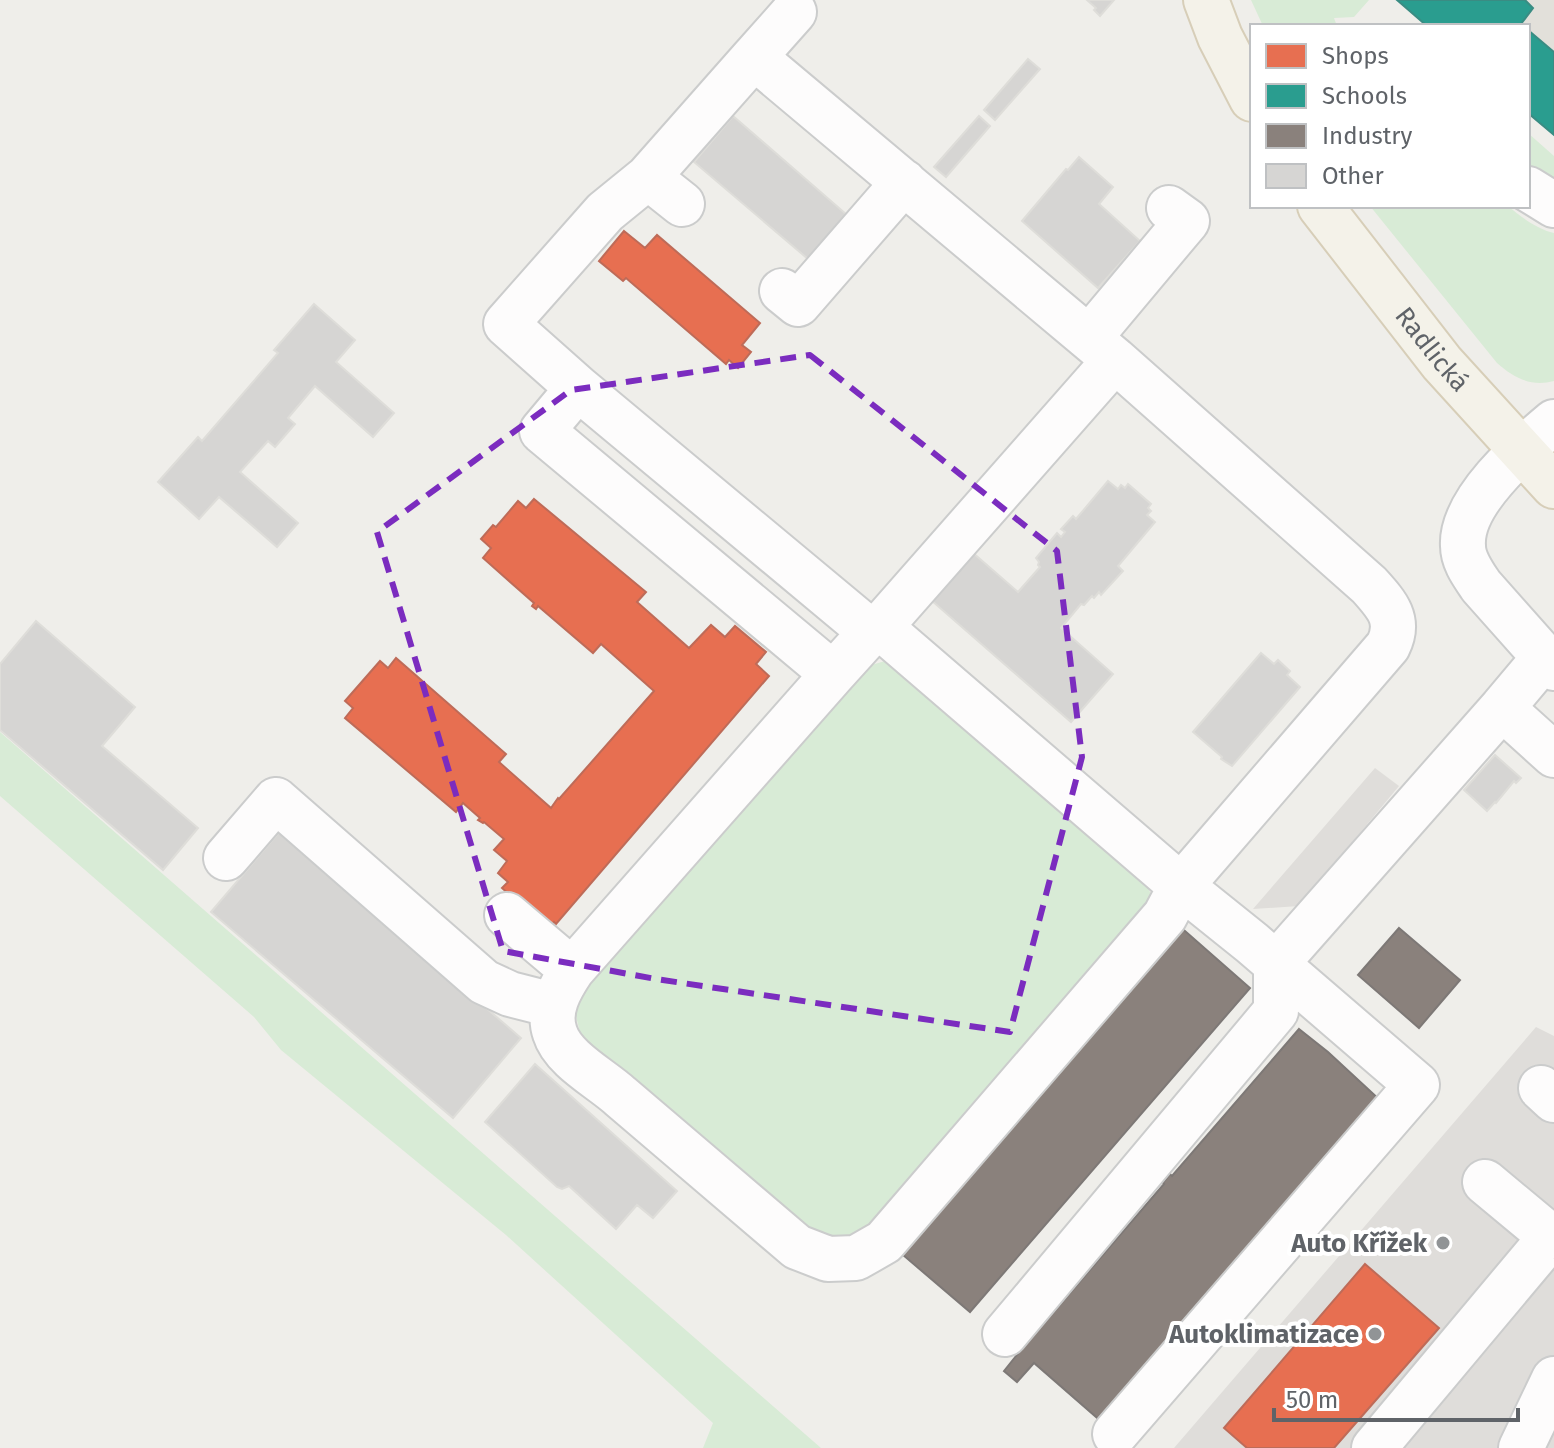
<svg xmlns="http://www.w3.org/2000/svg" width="1554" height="1448" viewBox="0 0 1554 1448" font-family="'Fira Sans',sans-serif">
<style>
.industrial{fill:#dfddda}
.education{fill:#e2e0da}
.green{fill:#d8ebd6}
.shops{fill:#e76f51;stroke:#be6b58;stroke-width:2}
.schools{fill:#2a9d8f;stroke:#3a8c83;stroke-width:2}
.industry{fill:#8a817c;stroke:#7d7876;stroke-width:2}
.building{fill:#d6d5d3;stroke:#deddd9;stroke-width:2}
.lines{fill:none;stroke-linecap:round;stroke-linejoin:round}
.minor-casing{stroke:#cbcccc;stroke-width:48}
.major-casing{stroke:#d7ceb8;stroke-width:48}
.minor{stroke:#fdfcfc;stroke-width:44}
.major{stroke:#f4f2e9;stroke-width:44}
.marked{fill:none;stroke:#7b2cbf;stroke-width:6;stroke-dasharray:16 10;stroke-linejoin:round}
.poi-dot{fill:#919496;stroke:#fff;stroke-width:3}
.labels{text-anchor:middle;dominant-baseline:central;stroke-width:8;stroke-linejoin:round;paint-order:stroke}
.street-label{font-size:26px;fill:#5f6368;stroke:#fff}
.poi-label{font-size:26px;font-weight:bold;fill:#5f6368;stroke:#fff;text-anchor:end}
</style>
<rect width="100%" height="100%" fill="#efeeea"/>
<path class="industrial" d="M1375 768 1399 786 1299 906 1253 909Z
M1536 1027 1554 1036V1448H1174Z"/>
<path class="education" d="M1397 0H1554V136L1528 113V26H1427Z"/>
<path class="green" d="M1251 0H1369L1354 17 1334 18 1337 26H1263Z
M1528 133 1554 156V186L1528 165Z
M1370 206H1508C1521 217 1537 229 1554 233V381C1531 387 1514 378 1497 363Z
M885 661 920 672 1142 870 1152 898 869 1238 831 1243 796 1232 584 1049 575 1012 589 972 858 669Z
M0 732 821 1448H703L713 1423 506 1235 281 1050 254 1017 0 796Z"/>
<path class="shops" d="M624 231 645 248 657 235 760 323 742 345 751 352 738 368 729 360 726 364 626 278 623 281 599 261Z
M534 499 646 592 637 602 689 648 711 625 725 637 735 626 766 652 756 664 769 676 556 924 554 922 548 929 502 888 508 882 498 873 507 861 494 850 504 839 484 822 483 823 478 820 480 818 463 803 456 812 345 718 353 708 345 701 380 661 388 668 396 658 506 754 499 762 551 808 558 798 559 799 654 691 601 644 593 653 538 606 536 609 532 606 534 603 483 558 491 548 481 539 493 525 496 527 518 501 526 508Z
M1365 1264 1439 1328 1334 1448H1247L1224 1428Z"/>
<path class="schools" d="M1397 0H1525L1533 8 1521 24 1523 26H1427Z
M1528 30 1554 52V135L1528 113Z"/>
<path class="industry" d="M1177 924 1250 988 970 1312 896 1249Z
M1399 928 1460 980 1419 1028 1358 975Z
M1299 1029 1328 1052 1381 1101 1103 1423 1034 1363 1017 1382 1004 1371 1020 1351 1164 1184 1163 1183 1170 1174 1172 1176Z"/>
<path class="building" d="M1087 0H1114L1100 16 1094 10 1096 8Z
M1028 59 1040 69 995 120 984 110Z
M733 116 846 214 808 259 694 162Z
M979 116 990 126 946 177 934 167Z
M1079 157 1113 187 1099 204 1140 241 1098 288 1022 221 1066 169 1068 170Z
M314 304 355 340 336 362 394 413 373 437 315 386 288 418 295 424 275 447 268 441 240 472 298 523 277 547 219 497 199 519 158 482 198 437 202 441 278 353 274 350Z
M1108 481 1118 489 1121 485 1125 488 1128 484 1151 504 1148 508 1151 511 1147 515 1155 522 1118 566 1123 571 1101 595 1099 592 1094 598 1092 596 1084 605 1081 604 1061 628 1113 674 1071 722 924 594 965 546 1018 592 1040 567 1038 565 1039 562 1036 558 1057 533 1061 537 1065 532 1061 529 1073 516 1076 519Z
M36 621 135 707 102 746 198 828 163 870 0 730V664Z
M1261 653 1274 664 1278 660 1290 671 1287 675 1300 687 1232 766 1221 759 1222 757 1193 732Z
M1495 755 1521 778 1516 783 1514 781 1496 803 1495 802 1487 811 1464 790Z
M280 831 521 1038 453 1118 211 912Z
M535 1064 677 1191 653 1218 637 1205 616 1229 569 1186 562 1189 557 1187 485 1122Z"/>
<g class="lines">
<defs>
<path id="minor" d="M794 12 754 57 1115 360 1369 585C1387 605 1401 620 1388 646L1181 886 1165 916 884 1242 856 1258 828 1259 797 1247C738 1197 679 1146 620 1096 600 1078 563 1059 555 1033 547 1010 560 988 572 970L833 674 871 632 880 627 1115 360
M648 177 754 57
M1528 189 1554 205
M682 204 648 177 605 212 506 324 578 388 542 431 833 674
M782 291 798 304 904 182
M1089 338 1187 221 1169 208
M578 388 871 632
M1554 422C1523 448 1460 502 1463 546 1463 561 1473 574 1481 586L1554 668
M880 627 1181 886 1252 943 1417 1085 1115 1434
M1502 708 1554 755
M226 858 276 800 484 982 510 994 553 1005
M507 915 572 970
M1541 1088 1554 1100
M1485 1182 1551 1237
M1005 1334 1276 1011V964L1502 708 1544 658
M1374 1448 1554 1233
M1521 1448 1554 1379"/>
<g id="major">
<path d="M1206 0 1220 37 1252 99"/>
<path id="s1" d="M1320 206 1442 363 1554 486"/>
</g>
</defs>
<use href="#minor" class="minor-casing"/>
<use href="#major" class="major-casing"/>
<use href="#minor" class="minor"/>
<use href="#major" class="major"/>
</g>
<path class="marked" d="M810 355 1057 551 1082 757 1010 1032 656 979 503 951 377 532 571 390Z"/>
<g class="poi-dot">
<circle cx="1443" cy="1243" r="8"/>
<circle cx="1375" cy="1334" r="8"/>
</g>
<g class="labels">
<g class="street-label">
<text stroke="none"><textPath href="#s1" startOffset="182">Radlická</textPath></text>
</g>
<g class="poi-label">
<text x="1427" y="1243">Auto Křížek</text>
<text x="1359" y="1334">Autoklimatizace</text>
</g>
</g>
<rect x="1250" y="24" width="280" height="184" fill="#ffffff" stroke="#bfc1c3" stroke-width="2"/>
<rect x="1266" y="44" width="40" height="24" fill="#e76f51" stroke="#bfc1c3" stroke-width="2"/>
<text x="1322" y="64" font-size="24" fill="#5f6368">Shops</text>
<rect x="1266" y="84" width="40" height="24" fill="#2a9d8f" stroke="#bfc1c3" stroke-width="2"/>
<text x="1322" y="104" font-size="24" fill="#5f6368">Schools</text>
<rect x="1266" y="124" width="40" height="24" fill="#8a817c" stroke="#bfc1c3" stroke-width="2"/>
<text x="1322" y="144" font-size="24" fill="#5f6368">Industry</text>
<rect x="1266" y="164" width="40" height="24" fill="#d6d5d3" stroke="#bfc1c3" stroke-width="2"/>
<text x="1322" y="184" font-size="24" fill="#5f6368">Other</text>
<path d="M1274 1408v12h244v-12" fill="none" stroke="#5f6368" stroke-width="4"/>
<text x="1286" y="1408" font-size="24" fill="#5f6368" stroke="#ffffff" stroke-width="6" paint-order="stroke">50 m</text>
</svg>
